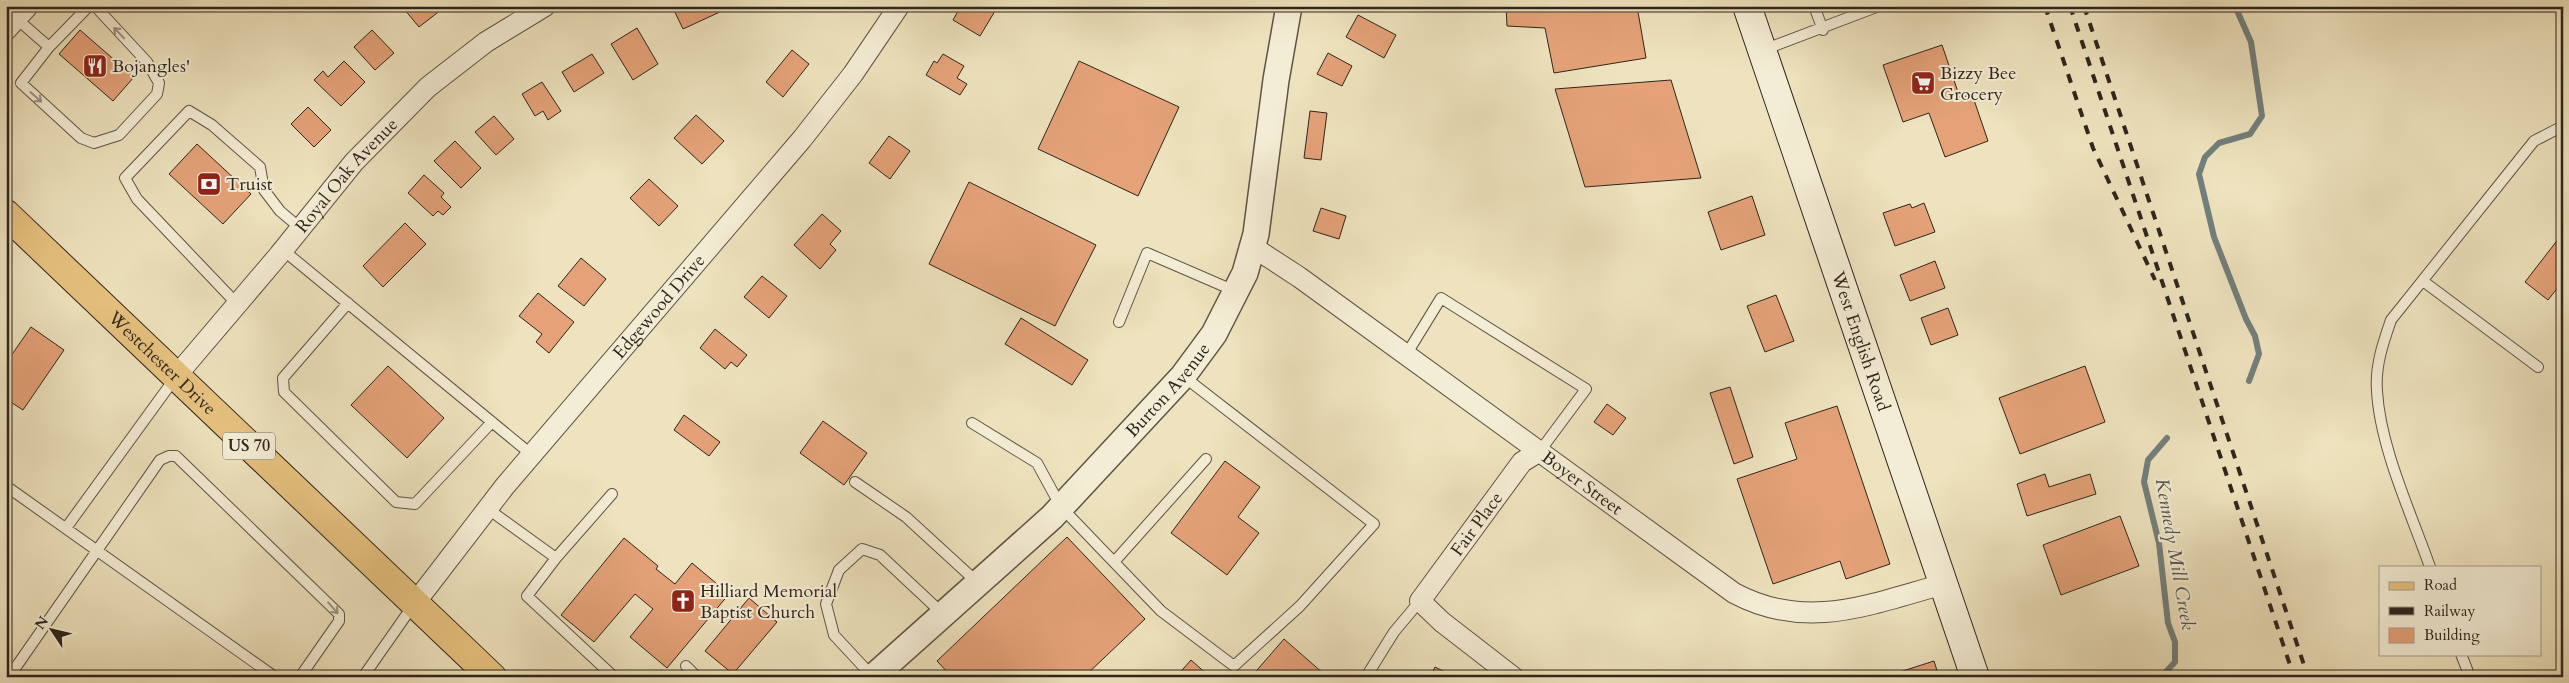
<svg xmlns="http://www.w3.org/2000/svg" width="2569" height="683" viewBox="0 0 2569 683" font-family="Cardo,serif">
<style>
.lines{fill:none;stroke-linecap:round;stroke-linejoin:round}
.stream{stroke:#727f7d;stroke-width:6}
.building{fill:#e5a278;stroke:#2e251d}
.service-casing{stroke:#5e5445;stroke-width:12}
.minor-casing{stroke:#5e5445;stroke-width:22}
.tertiary-casing{stroke:#5e5445;stroke-width:28}
.secondary-casing{stroke:#2e251d;stroke-width:30}
.primary-casing{stroke:#2e251d;stroke-width:30}
.service{stroke:#f4edd5;stroke-width:10}
.minor{stroke:#f4edd5;stroke-width:20}
.tertiary{stroke:#f4edd5;stroke-width:25}
.secondary{stroke:#f4edd5;stroke-width:28}
.primary{stroke:#e7c27f;stroke-width:28}
.rail{stroke:#2e251d;stroke-width:4;stroke-dasharray:9 9;stroke-linecap:butt}
.oneway{stroke:#9b9382}
.labels{text-anchor:middle;dominant-baseline:central;stroke-width:4;stroke-linejoin:round;paint-order:stroke}
.shield{fill:#f4edd5;stroke:#696154;stroke-width:1}
.shield-label{font-size:16px;font-weight:bold;fill:#2e251d}
.poi-label{font-size:18px;fill:#2e251d;stroke:#f4edd5;text-anchor:start}
.street-label{font-size:18px;fill:#2e251d;stroke:#f4edd5}
.water-label{font-size:19px;font-style:italic;fill:#50524d;stroke:#f4edd5}
</style>
<rect width="100%" height="100%" fill="#eee3be"/>
<filter id="stains"><feTurbulence type="fractalNoise" baseFrequency=".004" numOctaves="4"/><feColorMatrix values="0 0 0 0 .2 0 0 0 0 .09 0 0 0 0 .02 0 0 0 .5 -.17"/></filter>
<radialGradient id="worn" r=".72"><stop offset=".6" stop-color="#630" stop-opacity="0"/><stop offset="1" stop-color="#630" stop-opacity=".3"/></radialGradient>
<g class="lines">
<path class="stream" d="M2235 6 2251 42 2262 116 2250 134 2219 143 2205 157 2199 174 2214 237 2246 319 2255 336 2259 354 2249 381
M2161 677 2175 662V642L2168 623 2159 543 2144 482 2148 460 2167 438"/>
</g>
<path class="building" d="M408 6H446L419 27 404 9Z
M672 6H720L722 11 683 29Z
M961 6H998L980 36 953 20Z
M1506 6H1637L1646 58 1554 73 1545 28 1507 26Z
M1358 15 1396 35 1384 58 1346 37Z
M637 28 658 64 633 80 611 44Z
M80 30 134 77 113 101 59 54Z
M372 30 394 53 375 70 354 47Z
M1942 45 1960 98 1972 94 1988 141 1945 157 1929 113 1903 122 1883 65Z
M792 50 809 64 783 97 766 82Z
M1328 53 1352 66 1342 86 1317 74Z
M592 54 604 73 574 92 562 72Z
M943 54 964 66 957 78 967 84 960 95 926 75 934 61 937 63Z
M344 61 365 82 341 106 314 80 323 71 328 77Z
M1079 61 1179 107 1138 196 1038 149Z
M1671 80 1701 178 1585 187 1555 89Z
M542 82 561 111 548 120 543 111 535 116 522 94Z
M308 107 331 130 314 147 291 124Z
M1310 111 1327 113 1321 160 1304 158Z
M696 115 724 141 702 164 674 138Z
M494 116 514 139 496 155 475 132Z
M889 136 910 151 890 179 869 163Z
M455 141 481 168 461 188 434 161Z
M197 144 251 194 223 224 169 174Z
M424 175 444 193 441 197 451 207 443 215 438 211 433 216 408 193Z
M649 179 678 206 659 226 630 198Z
M969 182 1096 245 1055 326 929 264Z
M1752 196 1765 235 1721 250 1708 212Z
M1924 203 1935 232 1895 246 1883 213 1910 204 1912 208Z
M1321 208 1346 216 1339 239 1313 231Z
M822 214 841 231 830 244 836 250 820 269 794 245Z
M405 223 426 244 383 287 363 266Z
M2563 233V281L2548 300 2525 282Z
M581 258 606 279 584 306 558 286Z
M1935 261 1945 288 1910 301 1900 275Z
M762 276 787 296 769 318 744 297Z
M538 293 574 322 549 353 536 342 542 334 519 316Z
M1776 295 1794 341 1765 352 1747 306Z
M1948 308 1958 335 1931 345 1921 318Z
M1021 318 1088 360 1072 385 1005 344Z
M31 327 64 350 23 410 6 399V363Z
M715 329 747 355 737 367 731 362 725 369 700 348Z
M388 366 444 418 407 458 351 405Z
M2085 366 2105 422 2020 454 1999 398Z
M1730 387 1753 457 1734 464 1710 393Z
M1607 404 1626 418 1613 435 1594 422Z
M1837 406 1890 564 1846 579 1840 561 1773 584 1737 479 1797 459 1785 423Z
M684 415 720 442 709 456 674 430Z
M823 421 867 453 844 485 800 453Z
M1225 461 1260 487 1238 517 1259 533 1227 575 1171 533Z
M2045 474 2049 487 2090 474 2096 494 2027 516 2017 484Z
M2120 516 2139 566 2061 595 2043 545Z
M1067 537 1145 619 1084 677H952L937 661Z
M624 538 658 566 656 569 675 584 692 563 729 594 667 668 630 637 653 609 635 594 594 642 561 615Z
M749 598 777 622 733 674 705 651Z
M1284 639 1324 674 1322 677H1251Z
M1191 660 1210 677H1176Z
M1934 661 1939 677H1884Z
M1435 667 1455 677H1430Z"/>
<g class="lines">
<defs>
<path id="service" d="M89 6 49 47 21 83 81 138 94 143 119 135 157 94 159 83 147 62 95 6
M1814 6 1823 30
M17 19 49 47
M1763 50 1879 6
M283 250 532 455
M2423 281 2538 367
M348 303 283 378 284 392 396 502 415 504 492 422
M237 304 137 199 125 178 189 111 212 125 260 167 264 190 280 211 300 228
M1119 322 1147 253 1235 291
M1406 355 1441 298 1586 389 1540 451
M972 423 1037 463 1061 507 1161 611 1234 666 1300 606 1374 524 1183 376
M855 482 906 517 978 583
M6 486 275 677
M488 509 556 558 527 596 614 677
M66 528 175 378
M556 558 612 494
M1114 562 1206 459
M2430 567C2411 513 2380 447 2377 391 2375 366 2383 343 2391 320L2534 141 2563 126
M2461 654 2470 677
M686 666 697 677
M9 677 160 460 169 456H176L339 614V621L300 677
M363 677 414 604
M873 677 834 635 826 604 839 570 862 549 880 555 943 614
M1366 677 1394 632 1420 601"/>
<g id="minor">
<path d="M6 30 28 6"/>
<path id="s1" d="M1253 247 1299 277 1734 593C1807 632 1870 604 1944 584"/>
<path id="s2" d="M177 375 279 255 354 162 428 87 486 42 545 6"/>
<path id="s3" d="M415 603 505 486 802 139 853 74 899 6"/>
<path id="s4" d="M1513 677 1442 622 1420 601 1522 462 1540 451"/>
</g>
<g id="tertiary">
<path id="s5" d="M873 677 1052 517 1183 376 1214 334 1245 273 1256 234 1276 80 1289 6"/>
</g>
<g id="secondary">
<path id="s6" d="M1747 6 1975 677"/>
</g>
<g id="primary">
<path id="s7" d="M6 214 492 677"/>
</g>
</defs>
<use href="#service" class="service-casing"/>
<use href="#minor" class="minor-casing"/>
<use href="#tertiary" class="tertiary-casing"/>
<use href="#secondary" class="secondary-casing"/>
<use href="#primary" class="primary-casing"/>
<use href="#service" class="service"/>
<use href="#minor" class="minor"/>
<use href="#tertiary" class="tertiary"/>
<use href="#secondary" class="secondary"/>
<use href="#primary" class="primary"/>
<path class="rail" d="M2045 6 2093 148 2155 280
M2070 6 2294 677
M2084 6 2308 677"/>
</g>
<defs><path id="oneway-shaft" d="M-6 0H5M1.5-3L5.5 0L1.5 3" fill="none" stroke-width="1.6" stroke-linecap="round" stroke-linejoin="round" transform="scale(1.25)"/></defs>
<g class="oneway">
<use href="#oneway-shaft" transform="translate(119 33) rotate(-134)"/>
<use href="#oneway-shaft" transform="translate(36 97) rotate(42)"/>
<use href="#oneway-shaft" transform="translate(333 608) rotate(49)"/>
</g>
<defs>
<symbol id="restaurant-square" viewBox="-11 -11 22 22"><rect x="-9" y="-9" width="18" height="18" rx="4" fill="#8f2418" stroke="#f4edd5"/><path d="M-5-6h1v4h1v-4h1v4h1v-4h1v5L-1.5 .5V6h-2V.5L-5-1ZM5-6V6H3V1.5H1.5Q1.5-4 5-6Z" fill="#fff"/></symbol>
<symbol id="supermarket-square" viewBox="-11 -11 22 22"><rect x="-9" y="-9" width="18" height="18" rx="4" fill="#8f2418" stroke="#f4edd5"/><path d="M-6-5.5h2.5l.6 2H6L4.5 2H-2.5L-4.4-4H-6ZM-1.5 3.2a1.3 1.3 0 1 0 .1 0ZM3 3.2a1.3 1.3 0 1 0 .1 0Z" fill="#fff"/></symbol>
<symbol id="bank-square" viewBox="-11 -11 22 22"><rect x="-9" y="-9" width="18" height="18" rx="4" fill="#8f2418" stroke="#f4edd5"/><path d="M-6-4H6V4H-6ZM0-2.3a2.3 2.3 0 1 0 0 4.6a2.3 2.3 0 1 0 0-4.6Z" fill="#fff"/></symbol>
<symbol id="church-square" viewBox="-11 -11 22 22"><rect x="-9" y="-9" width="18" height="18" rx="4" fill="#8f2418" stroke="#f4edd5"/><path d="M-1.2-6h2.4v3.5h3.3v2.4h-3.3V6h-2.4V-.1h-3.3v-2.4h3.3Z" fill="#fff"/></symbol>
</defs>
<g fill-rule="evenodd">
<use href="#restaurant-square" x="81" y="52" width="28" height="28"/>
<use href="#supermarket-square" x="1909" y="69" width="28" height="28"/>
<use href="#bank-square" x="195" y="170" width="28" height="28"/>
<use href="#church-square" x="669" y="587" width="28" height="28"/>
</g>
<g class="labels">
<rect class="shield" x="223" y="432.5" width="52" height="27" rx="4"/>
<g class="shield-label">
<text x="249" y="446">US 70</text>
</g>
<g class="poi-label">
<text x="112" y="66">Bojangles'</text>
<text x="1940" y="73">Bizzy Bee<tspan x="1940" dy="21">Grocery</tspan></text>
<text x="226" y="184">Truist</text>
<text x="700" y="591">Hilliard Memorial<tspan x="700" dy="21">Baptist Church</tspan></text>
</g>
<g class="street-label">
<text stroke="none"><textPath href="#s2" startOffset="262">Royal Oak Avenue</textPath></text>
<text stroke="none"><textPath href="#s3" startOffset="384">Edgewood Drive</textPath></text>
<text stroke="none"><textPath href="#s6" startOffset="354">West English Road</textPath></text>
<text stroke="none"><textPath href="#s7" startOffset="216">Westchester Drive</textPath></text>
<text stroke="none"><textPath href="#s5" startOffset="412">Burton Avenue</textPath></text>
<text stroke="none"><textPath href="#s1" startOffset="405">Boyer Street</textPath></text>
<text stroke="none"><textPath href="#s4" startOffset="216">Fair Place</textPath></text>
</g>
<g class="water-label">
<text transform="translate(2175 554) rotate(80)">Kennedy Mill Creek</text>
</g>
</g>
<rect width="2569" height="683" fill="none" stroke="#eee3be" stroke-width="25"/>
<rect x="8" y="8" width="2554" height="668" fill="none" stroke="#2e251d" stroke-width="2.5"/>
<rect x="12" y="12" width="2544" height="658" fill="none" stroke="#2e251d"/>
<rect x="2379" y="566" width="162" height="90" fill="#f4edd5" stroke="#a59d8b"/>
<rect x="2389" y="582" width="25" height="8" fill="#e7c27f" stroke="#a59d8b"/>
<text x="2424" y="590" font-size="15" fill="#2e251d">Road</text>
<rect x="2389" y="607" width="25" height="8" fill="#2e251d" stroke="#a59d8b"/>
<text x="2424" y="616" font-size="15" fill="#2e251d">Railway</text>
<rect x="2389" y="628" width="25" height="15" fill="#e5a278" stroke="#a59d8b"/>
<text x="2424" y="640" font-size="15" fill="#2e251d">Building</text>
<g transform="translate(52 630) rotate(305)" stroke="#f4edd5" stroke-width="4" paint-order="stroke">
<path d="M0-4L9 19L0 12L-9 19Z" fill="#2e251d"/>
<text y="-8" font-size="14" font-weight="bold" text-anchor="middle" fill="#2e251d">N</text>
</g>
<rect width="100%" height="100%" filter="url(#stains)"/>
<rect width="100%" height="100%" fill="url(#worn)"/>
</svg>
